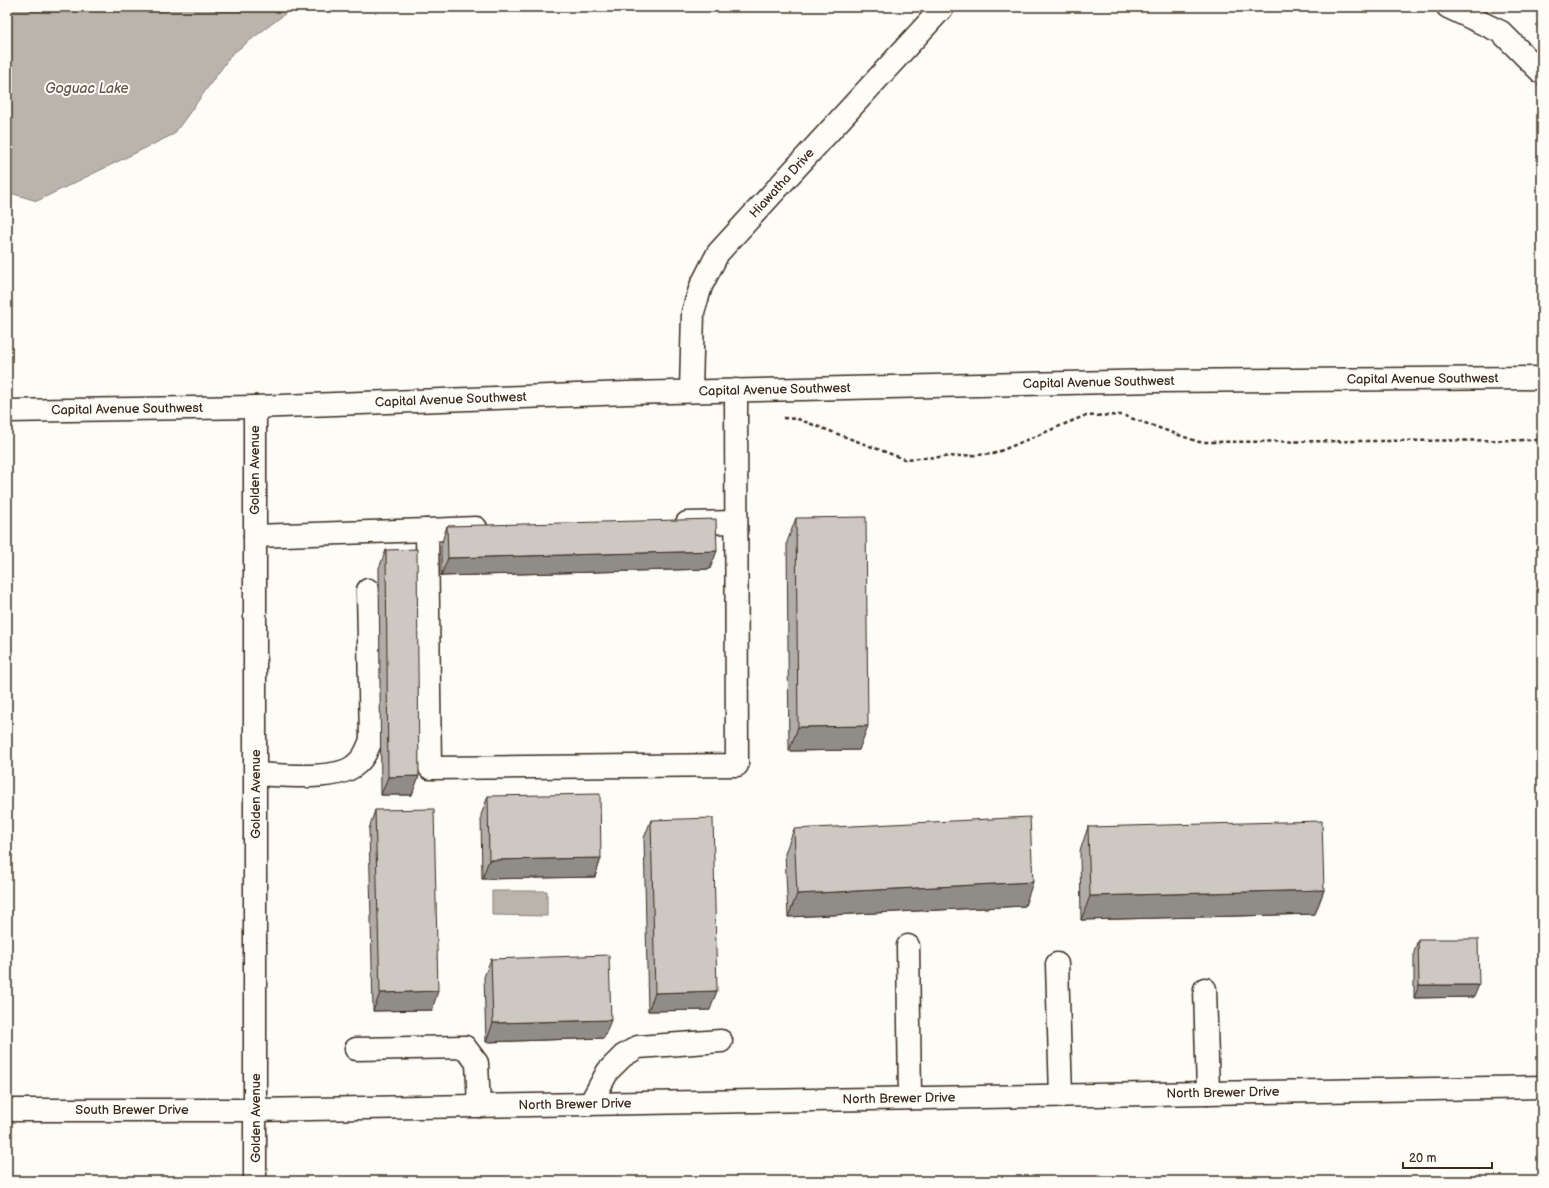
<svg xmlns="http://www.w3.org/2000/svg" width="1549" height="1188" viewBox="0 0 1549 1188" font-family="'Balsamiq Sans',sans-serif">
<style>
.water{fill:#bbb4ad;stroke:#887d74}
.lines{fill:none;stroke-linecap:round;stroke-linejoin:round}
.minor-casing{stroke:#3b2a1e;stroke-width:25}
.major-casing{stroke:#3b2a1e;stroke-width:25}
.path{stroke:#3b2a1e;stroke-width:2.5;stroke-dasharray:4 3;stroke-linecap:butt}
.minor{stroke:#fdfcf7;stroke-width:22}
.major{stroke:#fdfcf7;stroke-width:22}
.wall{fill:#b0aca7;stroke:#3b2a1e}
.shaded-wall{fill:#908c88;stroke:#3b2a1e}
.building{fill:#cdc8c2;stroke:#3b2a1e}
.labels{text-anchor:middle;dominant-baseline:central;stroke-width:4;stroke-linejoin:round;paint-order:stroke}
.street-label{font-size:13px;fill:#3b2a1e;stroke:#fdfcf7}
.water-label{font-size:14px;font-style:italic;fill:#615349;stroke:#fdfcf7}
</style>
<rect width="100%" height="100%" fill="#fdfcf7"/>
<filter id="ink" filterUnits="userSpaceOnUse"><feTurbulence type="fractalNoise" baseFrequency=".025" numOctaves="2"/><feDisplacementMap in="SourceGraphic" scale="8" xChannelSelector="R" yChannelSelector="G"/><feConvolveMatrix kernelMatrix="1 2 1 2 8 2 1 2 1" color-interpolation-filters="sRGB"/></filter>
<g filter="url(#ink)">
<path class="water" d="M7 7H294L232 54 174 134 37 201 7 192Z
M492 891H547V916L492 915Z"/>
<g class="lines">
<defs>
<g id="minor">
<path d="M1448 7 1501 32 1542 73"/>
<path id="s1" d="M691 391 693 312 701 286 718 253 943 7"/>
<path d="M255 407V1181"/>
<path d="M687 523 736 522"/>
<path d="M476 528 427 530 430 768 737 765 736 390"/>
<path d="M255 536 427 530"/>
<path d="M256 774C280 775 335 781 354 766 364 759 367 750 371 740L368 590"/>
<path d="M908 946 910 1098"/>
<path d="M1057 964 1061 1096"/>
<path d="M1205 989 1208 1093"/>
<path d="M356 1049 465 1047 477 1063 479 1106"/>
<path d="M590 1104 608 1071 623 1056 638 1047 721 1041"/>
<path id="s2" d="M7 1110H256L1542 1087"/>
</g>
<g id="major">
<path id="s3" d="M7 411 255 407 628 393 1158 381 1542 378"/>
</g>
</defs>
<use href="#minor" class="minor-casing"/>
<use href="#major" class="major-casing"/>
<path class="path" d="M783 418 798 419 904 459 993 454 1084 416 1122 415 1199 442 1542 440"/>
<use href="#minor" class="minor"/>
<use href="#major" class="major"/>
</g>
<path class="wall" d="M796 518 859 750 789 751 787 542Z
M447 526 710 569 441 576V545Z
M386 550 412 795H381L379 568Z
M488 796 601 858 595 877 482 879 481 815Z
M375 810 432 1010 373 1011 369 829Z
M651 820 710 1010 648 1011 644 838Z
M1088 827 1324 890 1315 914 1081 920 1080 851Z
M794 829 1025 906 788 917 785 853Z
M1418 939 1474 997 1414 998V952Z
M491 959 604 1038 486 1042 484 977Z"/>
<path class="shaded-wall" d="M717 551 710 569 441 576 448 558Z
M868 726 859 750 789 751 798 727Z
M419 776 412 795H381L388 777Z
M601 858 595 877 482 879 489 860Z
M1033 882 1025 906 788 917 797 894Z
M1324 890 1315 914 1081 920 1090 896Z
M1419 985H1479L1474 997 1414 998Z
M438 991 432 1010 373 1011 380 993Z
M717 991 710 1010 648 1011 655 993Z
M611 1020 604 1038 486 1042 493 1023Z"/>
<path class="building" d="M866 517 868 726 798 727 796 518Z
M716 519 717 551 448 558 447 526Z
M417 549 419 776 388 777 386 550Z
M600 794 601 858 489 860 488 796Z
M434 809 438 991 380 993 375 810Z
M1030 817 1033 882 797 894 794 829Z
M713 818 717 991 655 993 651 820Z
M1322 821 1324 890 1090 896 1088 827Z
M1418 939H1478L1479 985H1419Z
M609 955 611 1020 493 1023 491 959Z"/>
</g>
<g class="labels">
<g class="street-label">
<text stroke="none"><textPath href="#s1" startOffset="238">Hiawatha Drive</textPath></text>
<text stroke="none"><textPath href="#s3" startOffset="1416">Capital Avenue Southwest</textPath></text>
<text stroke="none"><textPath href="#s3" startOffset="1092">Capital Avenue Southwest</textPath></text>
<text stroke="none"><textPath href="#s3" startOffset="768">Capital Avenue Southwest</textPath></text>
<text stroke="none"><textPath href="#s3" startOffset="444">Capital Avenue Southwest</textPath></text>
<text stroke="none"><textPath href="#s3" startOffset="120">Capital Avenue Southwest</textPath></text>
<text transform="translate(255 470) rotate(-90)">Golden Avenue</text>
<text transform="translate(256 794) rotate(-90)">Golden Avenue</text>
<text stroke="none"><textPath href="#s2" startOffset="1216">North Brewer Drive</textPath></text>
<text stroke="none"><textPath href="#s2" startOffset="892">North Brewer Drive</textPath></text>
<text stroke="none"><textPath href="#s2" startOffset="568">North Brewer Drive</textPath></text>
<text stroke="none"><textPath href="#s2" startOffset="125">South Brewer Drive</textPath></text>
<text transform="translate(256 1118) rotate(-90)">Golden Avenue</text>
</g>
<g class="water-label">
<text x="87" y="88">Goguac Lake</text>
</g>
</g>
<rect width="1549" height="1188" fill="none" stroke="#fdfcf7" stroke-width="24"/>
<rect x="12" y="12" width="1525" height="1164" fill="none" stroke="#3b2a1e" stroke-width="1.5" filter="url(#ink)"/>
<path d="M1403 1162v6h89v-6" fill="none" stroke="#3b2a1e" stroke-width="2"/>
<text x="1409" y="1162" font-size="12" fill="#3b2a1e" stroke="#fdfcf7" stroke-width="3" paint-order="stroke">20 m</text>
</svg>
